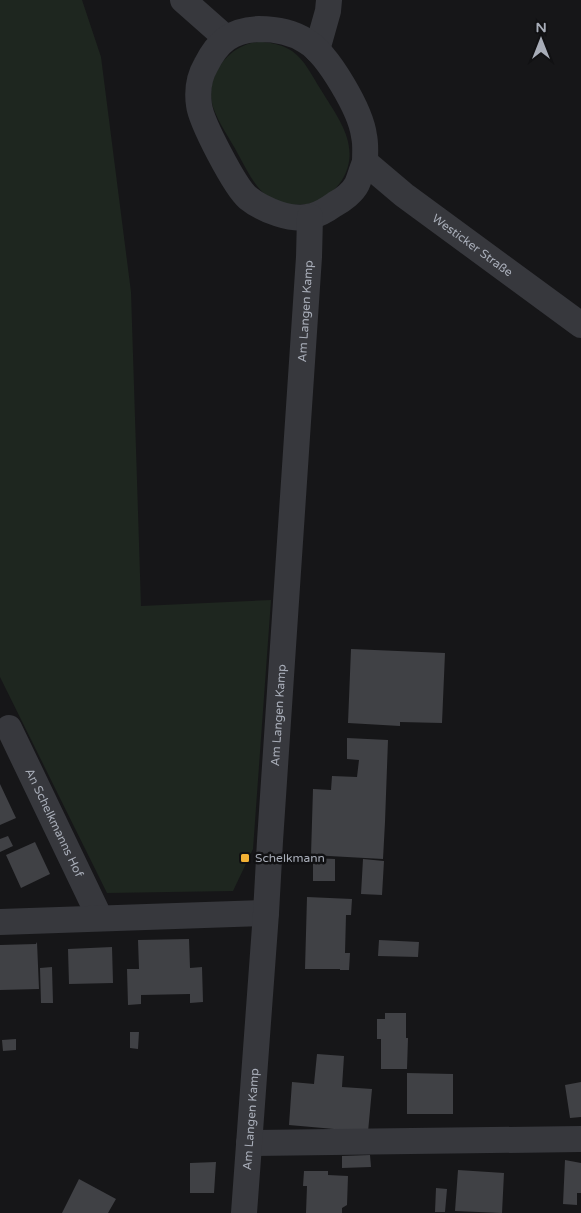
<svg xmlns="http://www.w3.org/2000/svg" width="581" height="1213" viewBox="0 0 581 1213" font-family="'Varela Round',sans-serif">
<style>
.green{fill:#1e261f}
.building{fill:#404145}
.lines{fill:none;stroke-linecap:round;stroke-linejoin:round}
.minor{stroke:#37383d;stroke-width:26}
.poi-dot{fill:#f2b134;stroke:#111113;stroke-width:2}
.labels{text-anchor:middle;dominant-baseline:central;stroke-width:5;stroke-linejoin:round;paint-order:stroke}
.street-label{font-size:12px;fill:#a8adb8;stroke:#111113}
.poi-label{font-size:12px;fill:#a8adb8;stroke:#111113;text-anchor:start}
</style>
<rect width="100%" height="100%" fill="#161618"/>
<path class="green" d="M0 0H82L101 57 131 292 141 606 271 600 253 849 233 891 107 893 0 677Z
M263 42C273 43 283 45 292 51 305 60 312 76 321 90 338 118 362 147 342 180 336 189 329 196 320 200 302 208 281 206 266 195 253 185 246 168 238 154 230 139 219 124 213 107 205 81 223 52 248 44 253 42 258 42 263 42Z"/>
<path class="building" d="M351 649 445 653 442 723 400 722V726L348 723Z
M347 738 388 740 385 822 383 859 311 855 313 789 331 790 332 776 357 777 359 760 347 759Z
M0 784 16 818 0 825Z
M8 836 13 846 0 852V839Z
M35 842 50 874 21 888 6 855Z
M313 858 335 859V881H313Z
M363 859 384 861 382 895 361 894Z
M307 897 352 899 351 915H346L345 953H350L349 970H340V969H305Z
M189 939 190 968 202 967 203 1002 190 1003V994L141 995V1004L128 1005 127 969H139L138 940Z
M379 940 419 942 418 957 378 956Z
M37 942 39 989 0 990V945L36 944Z
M112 947 113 983 69 984 68 949Z
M52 967 53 1003H41L40 968Z
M385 1013H406V1038H408L407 1069H381V1039H377V1019H385Z
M130 1032H139L138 1049 130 1048Z
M16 1039V1050L3 1051 2 1040Z
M317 1054 344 1056 342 1087 372 1089 368 1132 289 1125 292 1082 314 1084Z
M407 1073 453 1074V1114H407Z
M581 1082V1117L570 1118 565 1085Z
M370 1155 371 1167 342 1168V1156Z
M565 1160 581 1163V1193H577V1205L563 1204Z
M216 1162 214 1193H190V1163Z
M458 1170 504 1173 502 1213 455 1211Z
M304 1171H328V1175L348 1176 347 1205 342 1208V1213H306L307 1186H303Z
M79 1179 116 1199 108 1213H62Z
M436 1188 447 1189 445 1212H435Z"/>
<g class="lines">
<g class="minor">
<path d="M183 0 226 38"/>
<path d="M317 50 328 11 329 0"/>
<path id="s1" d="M365 162C362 169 360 177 357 184 353 192 343 200 335 204 328 209 320 214 312 216 292 222 263 210 248 198 235 187 201 122 199 105 197 91 199 77 206 65 218 41 232 30 259 29 274 29 292 32 306 41 328 54 361 111 364 136 366 144 365 154 365 162L404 195 581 325"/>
<path id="s2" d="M9 728 100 918"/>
<path d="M0 922 266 913"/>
<path d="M249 1143 581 1139"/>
<path id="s3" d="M244 1213 266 913 270 841 309 257 310 217"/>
</g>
</g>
<rect class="poi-dot" x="240" y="853" width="10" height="10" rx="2.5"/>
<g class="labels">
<g class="street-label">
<text stroke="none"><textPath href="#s1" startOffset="688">Westicker Straße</textPath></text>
<text stroke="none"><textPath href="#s3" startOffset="904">Am Langen Kamp</textPath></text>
<text stroke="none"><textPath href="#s3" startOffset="499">Am Langen Kamp</textPath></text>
<text stroke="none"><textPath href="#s2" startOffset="105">An Schelkmanns Hof</textPath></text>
<text stroke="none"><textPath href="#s3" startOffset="94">Am Langen Kamp</textPath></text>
</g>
<g class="poi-label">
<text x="255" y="858">Schelkmann</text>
</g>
</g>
<g transform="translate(541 40)" stroke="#111113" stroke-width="4" paint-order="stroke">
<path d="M0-4L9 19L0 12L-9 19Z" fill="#a8adb8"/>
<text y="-8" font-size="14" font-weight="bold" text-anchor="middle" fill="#a8adb8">N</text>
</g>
</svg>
